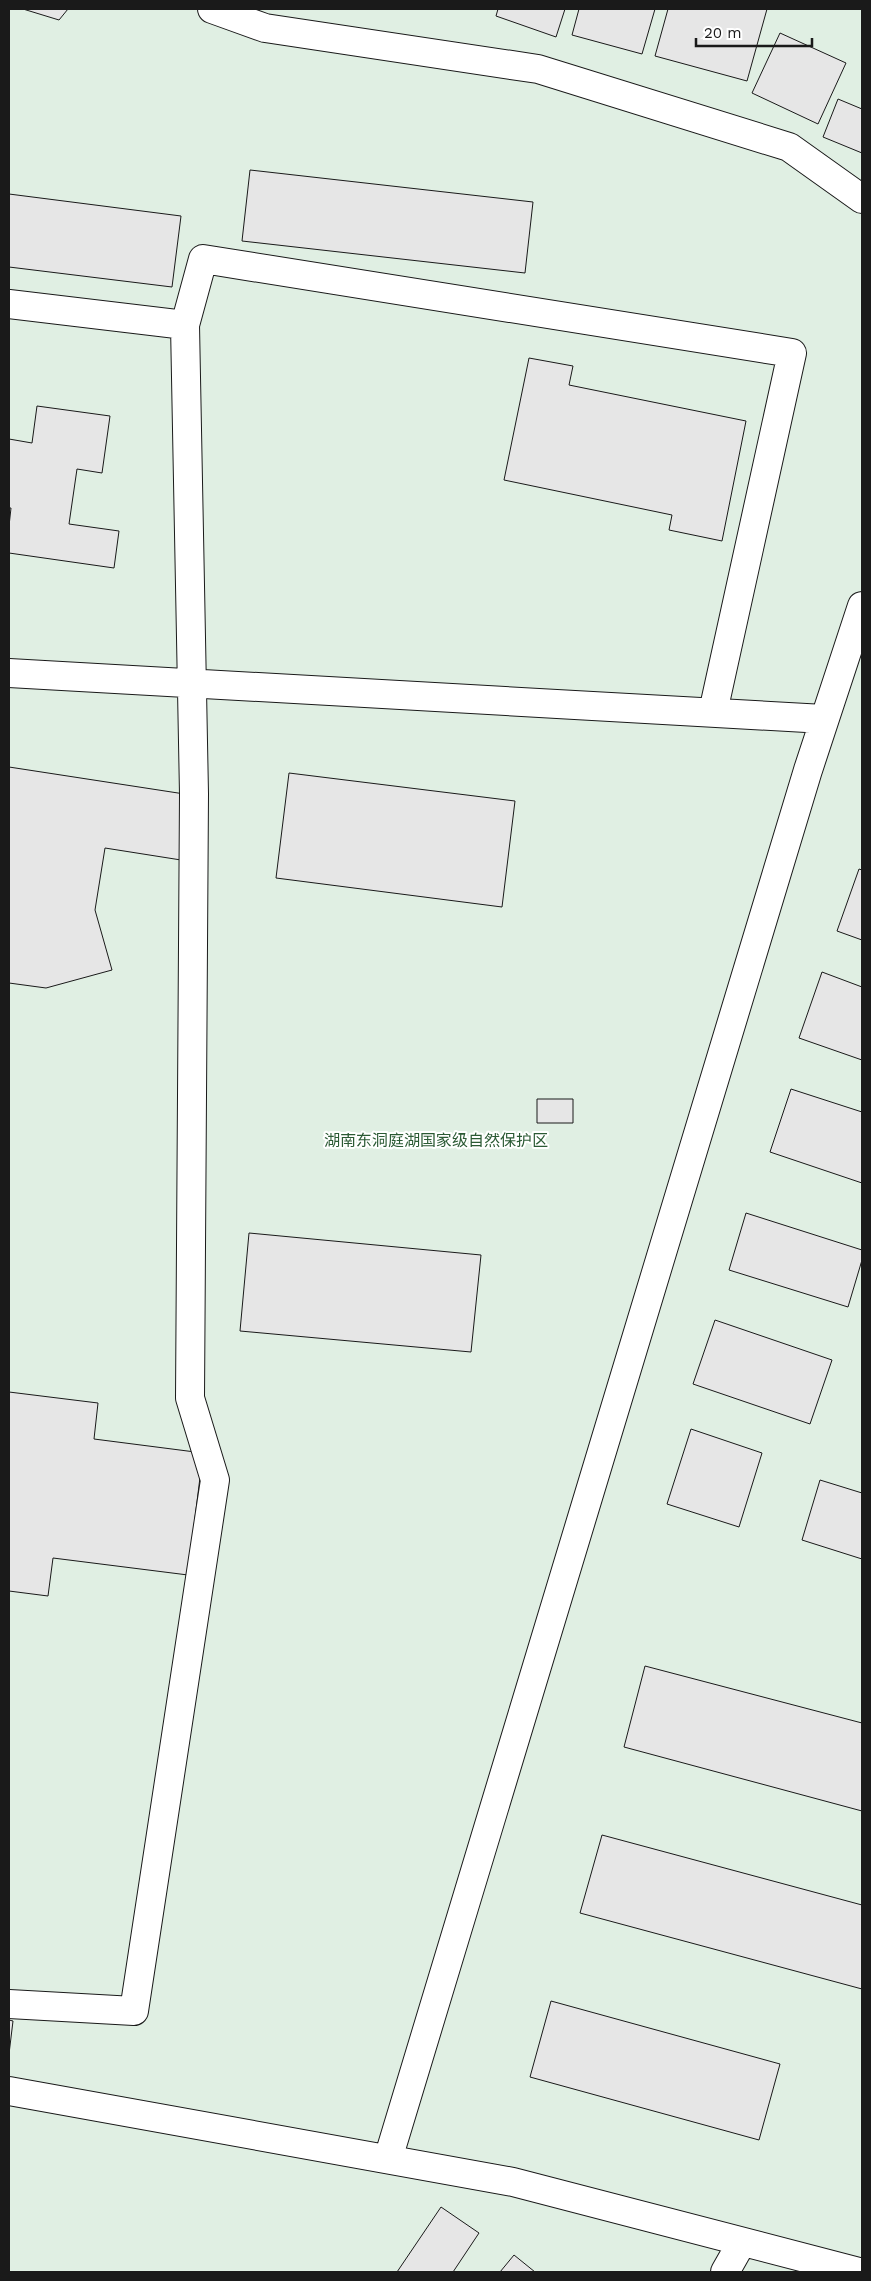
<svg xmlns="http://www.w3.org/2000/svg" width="871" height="2281" viewBox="0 0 871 2281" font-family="'Work Sans','Noto Sans SC',sans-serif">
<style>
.green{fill:#e0efe3;stroke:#6a6a6a}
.building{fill:#e6e6e6;stroke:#1a1a1a}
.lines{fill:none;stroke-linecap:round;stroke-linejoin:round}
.minor-casing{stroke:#1a1a1a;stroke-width:30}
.minor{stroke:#fff;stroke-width:28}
.labels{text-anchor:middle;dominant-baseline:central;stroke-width:4;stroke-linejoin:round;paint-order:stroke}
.park-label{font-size:16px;fill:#2b5a34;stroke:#fff}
</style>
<rect width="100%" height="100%" fill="#fff"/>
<path class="green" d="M9 9H862V2272H9Z"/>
<path class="building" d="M23 9H68L59 20Z
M498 9H565L556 37 496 16Z
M579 9H655L642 54 572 35Z
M668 9H767L747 81 655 56Z
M780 33 846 63 818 124 752 93Z
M838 99 862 109V153L823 137Z
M250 170 533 202 525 273 242 241Z
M9 194 181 216 172 287 9 267Z
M529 358 573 366 569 385 746 421 722 541 669 530 672 515 504 480Z
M37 406 110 416 102 473 77 469 69 524 119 531 114 568 9 553V526L11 508H9V439L32 443Z
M9 767 191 795 181 860 105 848 95 910 112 970 46 988 9 983Z
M289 773 515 801 502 907 276 878Z
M859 869 862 870V940L837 931Z
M822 972 862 987V1060L799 1038Z
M791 1089 862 1112V1183L770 1152Z
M537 1099H573V1123H537Z
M746 1213 862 1250V1260L848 1307 729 1270Z
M249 1233 481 1255 471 1352 240 1331Z
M715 1320 832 1360 810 1424 693 1384Z
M9 1392 98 1403 94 1439 203 1453 188 1575 53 1558 48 1596 9 1591Z
M691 1429 762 1453 739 1527 667 1504Z
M820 1480 862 1493V1559L802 1540Z
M645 1666 862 1723V1811L624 1747Z
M602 1835 862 1905V1989L580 1913Z
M551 2001 780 2064 759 2140 530 2077Z
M9 2020 13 2021 9 2054Z
M441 2207 479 2233 453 2272H397Z
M514 2255 535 2272H500Z"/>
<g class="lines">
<defs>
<path id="minor" d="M212 9 265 28 538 69 789 147 862 199
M9 304 185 325 194 794 190 1398 215 1480 134 2011 9 2004
M185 325 203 259 792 353 713 712
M9 673 824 719
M9 2091 513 2182 859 2272
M388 2159 808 770 862 606
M725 2272 742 2242"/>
</defs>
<use href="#minor" class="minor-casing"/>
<use href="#minor" class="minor"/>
</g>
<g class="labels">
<g class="park-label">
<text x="436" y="1140">湖南东洞庭湖国家级自然保护区</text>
</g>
</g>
<rect width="871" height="2281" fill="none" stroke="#1a1a1a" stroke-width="20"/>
<path d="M696 38v8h116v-8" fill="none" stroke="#1a1a1a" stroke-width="2.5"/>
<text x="704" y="38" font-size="15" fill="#1a1a1a" stroke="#ffffff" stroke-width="4" paint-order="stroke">20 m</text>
</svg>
